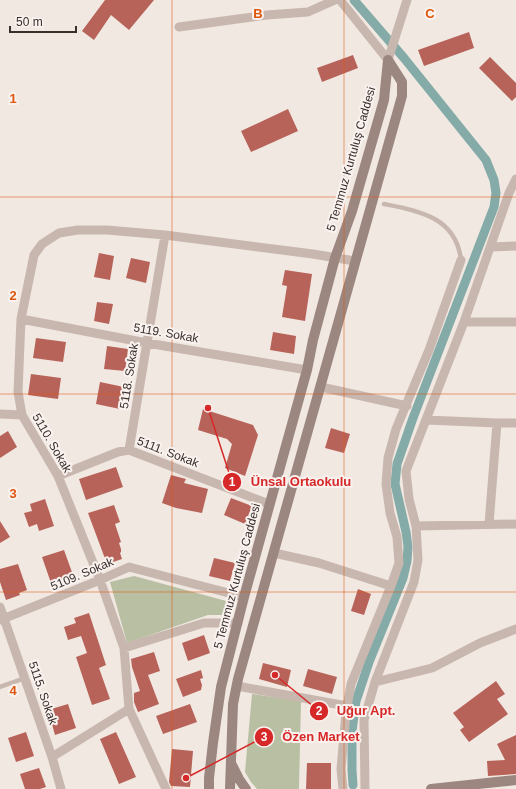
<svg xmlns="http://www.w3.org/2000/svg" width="516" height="789" viewBox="0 0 516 789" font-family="Helvetica,sans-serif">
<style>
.green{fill:#b9bfa3}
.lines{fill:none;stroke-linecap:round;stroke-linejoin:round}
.canal{stroke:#84aba7;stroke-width:9}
.building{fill:#b86359}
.lane{stroke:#c8b7af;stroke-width:4.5}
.street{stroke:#c8b7af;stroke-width:9}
.secondary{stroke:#9c8680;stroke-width:10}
.grid{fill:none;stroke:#df570e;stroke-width:1;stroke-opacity:0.55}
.labels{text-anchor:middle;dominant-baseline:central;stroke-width:4;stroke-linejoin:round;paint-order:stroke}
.street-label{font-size:12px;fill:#382e2c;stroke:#f9f2ee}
.grid-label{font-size:13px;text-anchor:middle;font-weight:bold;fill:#df570e;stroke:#f9f2ee;stroke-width:4;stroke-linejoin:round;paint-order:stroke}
.leader{fill:none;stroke:#d62828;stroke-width:1.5}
.callout-dot{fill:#d62828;stroke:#f9f2ee;stroke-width:1.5}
.mark-label{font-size:12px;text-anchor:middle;font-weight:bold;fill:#fff}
.callout-label{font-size:13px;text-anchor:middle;font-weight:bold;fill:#d62828;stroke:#f9f2ee;stroke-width:4;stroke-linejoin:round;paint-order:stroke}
</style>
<rect width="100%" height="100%" fill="#f1e8e2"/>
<path class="green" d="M134 576 230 602 229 615H208L127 643 110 582Z
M252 694 301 701 299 789H257L251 782 245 772Z"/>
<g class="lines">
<path class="canal" d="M353 785 352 770V731L356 701 369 662 403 578 407 561 408 547 406 532 395 484 397 464 413 418 494 207 496 193 494 180 486 160 404 58 354 0"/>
</g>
<path class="building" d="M105 0H154L129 30 111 15 94 40 82 31Z
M469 32 474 48 424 66 418 50Z
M353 55 358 68 322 82 317 68Z
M490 57 516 83V97L512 101 479 68Z
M288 109 298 131 251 152 241 131Z
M99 253 114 256 110 280 94 277Z
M131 258 150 262 146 283 126 278Z
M285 270 312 274 305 321 282 317 287 286 282 285Z
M97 302 113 304 109 324 94 321Z
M273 332 296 336 294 354 270 350Z
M36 338 66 342 63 362 33 358Z
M107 346 128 349 125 371 104 369Z
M31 374 61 378 58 399 28 395Z
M100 382 124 387 120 409 96 404Z
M203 409 253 425 258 435 245 476 225 468 232 444 227 439 198 430Z
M331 428 350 434 344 453 325 448Z
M8 431 17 447 0 458V436Z
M116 467 123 487 86 500 79 479Z
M171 475 186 479 184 483 208 489 202 513 176 508 162 503Z
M231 498 252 506 245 524 224 515Z
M45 499 54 526 39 531 37 524 29 527 24 513 32 511 30 504Z
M114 505 120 522 115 524 121 542 119 543 121 549V552L120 553 122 559 107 564 88 513Z
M0 521 10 537 0 543Z
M64 550 73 575 51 583 42 557Z
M214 558 235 563 230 581 209 576Z
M18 564 27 590 19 593 20 595 6 600 0 582V569Z
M358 589 371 594 364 615 351 611Z
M89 613 106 665 99 668 110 699 92 705 76 657 87 653 81 636 68 640 64 627 76 623 74 618Z
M204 635 210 653 188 661 182 643Z
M154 652 160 671 148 675 159 704 138 712 134 702V693L140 691 132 667 131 659Z
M263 663 291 670 287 687 259 679Z
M308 669 337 677 332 694 303 686Z
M201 670 203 678 200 679 202 685 201 690 183 697 176 679Z
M496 681 505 694 497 699 508 714 469 742 460 730 464 727 453 713Z
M68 704 76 728 55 735 48 710Z
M190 704 197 722 163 734 156 716Z
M26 732 34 756 16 762 8 738Z
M116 732 136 777 119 784 100 739Z
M516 735V774L488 776 487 761 505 760 497 744Z
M172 749 193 751 190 787 171 786 169 782Z
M307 763H331V789H306Z
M39 768 46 787 40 789H25L20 774Z"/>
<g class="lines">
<path class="lane" d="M384 204C419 211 456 217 461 260
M0 687 25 678"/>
<path class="street" d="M340 0 388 60
M179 27 267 15 308 12 335 0
M388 60 407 0
M490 247 516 246
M21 319 147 343 307 370
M464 322H516
M321 387 407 406
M0 414 22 415
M426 420 497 423H516
M129 450 165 235
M58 476 118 452 129 450 269 504
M489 524 497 423
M416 526 516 524
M274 553 319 563 391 586
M0 607 52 757 61 789
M0 620 100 580 129 567 244 597
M124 648 204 623H238
M375 682 432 668 480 643 516 629
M237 686 347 706
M52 757 129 709
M166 789 129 709 124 648 100 580 58 476 22 415 18 392 21 319 34 255 42 244 59 233 78 230H107L165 235 313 254 355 261
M343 789 341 769 346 713 351 684 391 586 399 563 397 537 390 513 386 484 388 458 396 429 429 350 461 260
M365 789 364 720 375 682 414 582 418 560 416 526 409 499 406 471 464 322 509 193 516 179"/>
<path class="secondary" d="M232 765 239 779 246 789
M209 789V778L213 743 221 687 244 597 307 370 313 340 335 258 352 211 384 100 388 60
M230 789 233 704 238 679 402 96V82L388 60
M431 789 516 780"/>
</g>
<path class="grid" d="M172 0V789M344 0V789M0 197H516M0 394H516M0 592H516"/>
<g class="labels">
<g class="street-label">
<text transform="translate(351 159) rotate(-74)">5 Temmuz Kurtuluş Caddesi</text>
<text transform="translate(166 333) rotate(10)">5119. Sokak</text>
<text transform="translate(129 376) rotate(-81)">5118. Sokak</text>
<text transform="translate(52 443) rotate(60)">5110. Sokak</text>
<text transform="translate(168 452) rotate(21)">5111. Sokak</text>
<text transform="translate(82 574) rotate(-23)">5109. Sokak</text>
<text transform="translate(237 576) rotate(-75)">5 Temmuz Kurtuluş Caddesi</text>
<text transform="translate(43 693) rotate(71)">5115. Sokak</text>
</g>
</g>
<g class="grid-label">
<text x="258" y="18">B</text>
<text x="430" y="18">C</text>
<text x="13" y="103">1</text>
<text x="13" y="300">2</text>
<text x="13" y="498">3</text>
<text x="13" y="695">4</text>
</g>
<path class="leader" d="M208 408L232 482M275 675L319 711M186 778L264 737"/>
<g class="callout-dot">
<circle cx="208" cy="408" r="4"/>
<circle cx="275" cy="675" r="4"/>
<circle cx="186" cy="778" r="4"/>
<circle cx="232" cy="482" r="10"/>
<circle cx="319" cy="711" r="10"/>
<circle cx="264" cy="737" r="10"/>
</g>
<g class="mark-label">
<text x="232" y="486">1</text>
<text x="319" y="715">2</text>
<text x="264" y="741">3</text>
</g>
<g class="callout-label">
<text x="301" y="486">Ünsal Ortaokulu</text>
<text x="366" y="715">Uğur Apt.</text>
<text x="321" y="741">Özen Market</text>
</g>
<path d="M10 26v6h66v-6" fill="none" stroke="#382e2c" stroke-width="2"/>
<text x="16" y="26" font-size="12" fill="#382e2c" stroke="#f9f2ee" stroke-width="3" paint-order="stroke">50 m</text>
</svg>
